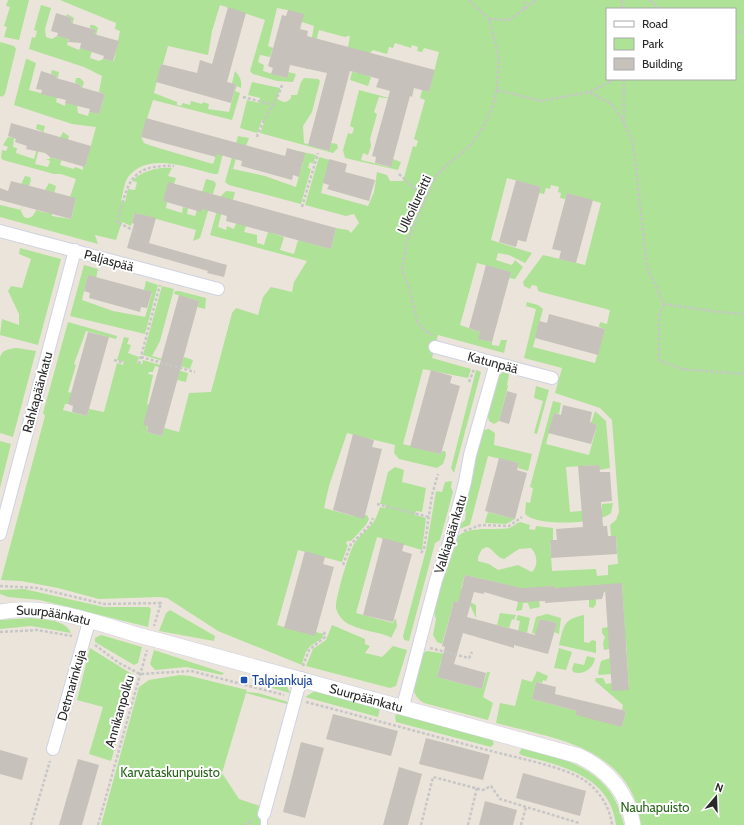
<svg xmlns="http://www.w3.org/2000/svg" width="744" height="825" viewBox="0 0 744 825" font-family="Cabin,sans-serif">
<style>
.green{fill:#aee296;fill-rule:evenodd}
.building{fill:#c6c1ba}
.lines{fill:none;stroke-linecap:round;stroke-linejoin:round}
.service-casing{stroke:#cfd2e2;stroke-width:8}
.minor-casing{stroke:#cfd2e2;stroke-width:14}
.tertiary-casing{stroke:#cfd2e2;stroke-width:16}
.path{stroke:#c7c7c7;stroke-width:2.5;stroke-dasharray:3 2;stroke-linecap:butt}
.service{stroke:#fff;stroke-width:6}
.minor{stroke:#fff;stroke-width:12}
.tertiary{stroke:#fff;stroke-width:15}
.tertiary-bridge-casing{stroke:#cfd2e2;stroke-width:16;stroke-linecap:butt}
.tertiary-bridge{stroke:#fff;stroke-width:15}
.transit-dot{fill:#1a4fb4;stroke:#fff;stroke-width:1.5}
.labels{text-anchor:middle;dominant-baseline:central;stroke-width:4;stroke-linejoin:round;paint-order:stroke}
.street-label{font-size:13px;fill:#292929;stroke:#fff}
.transit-label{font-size:13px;fill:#164399;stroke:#fff;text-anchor:start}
.park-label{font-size:13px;fill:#276519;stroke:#fff}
</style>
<rect width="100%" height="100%" fill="#ebe4da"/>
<path class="green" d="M8 0H29L19 40 4 37 7 27 4 26 10 7 6 6Z
M60 0H744V825H641C632 748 557 739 496 723L500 703 515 706 522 679 532 682 537 671 548 676 546 681 543 680 542 683 536 682 532 699 577 711 622 727 626 711 622 710 623 705 595 681 596 678H603L606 684 612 683 629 690 626 640 609 649 604 650 603 643 605 637 602 633V628L608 627 609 635 625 633 622 583 605 592 596 593V604L593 608 589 607V600L555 588 554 586 532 588 539 601 540 607 530 609 528 603H523L522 610 516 611 521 588 465 575 461 588 469 591 470 602 476 605V618L470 605 454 601 442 644 437 642 433 635 436 619 433 610 455 540C464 524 495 531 509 528 513 527 516 523 520 522L530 525 529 529 535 530 536 526 553 528V540L550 541 552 571 596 569 597 576 608 575V565L618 564 616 536H611L610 525 616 520 619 512 612 420 600 408 555 393 562 368 524 358 536 309 526 306 527 302 538 305 543 309 533 347 595 363 605 329 599 327 600 322 607 324 610 310 541 292 538 291 537 286 532 285 530 289 524 286 523 282 543 255 585 265 601 203 567 193 565 199 560 198 561 193 558 192 559 187 551 185 550 189 546 188 544 194 539 193 541 187 507 178 491 240 532 253 525 263 509 255 498 253 496 260 512 265 515 260 523 267 515 279 509 278 510 272 477 263 460 325 480 332 479 339 492 342V345L499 346 501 340H507L504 353 438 335 432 358 471 369 468 378 423 369 403 444 441 454 442 451H445L446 455 443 464 437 468 399 459 394 453 395 445 347 433 329 486 324 508 353 516 367 515 369 519 366 525 351 541H347L346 544 348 545 342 562 298 550 277 625 304 633 316 632 324 634 322 638C307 649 307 646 302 665L218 631 167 598 160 597 99 599 58 588 21 581 1 580 45 416 43 413 68 322 117 336 116 339 86 331 74 364 76 365 68 392 72 393 68 404H65L63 410 87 416 89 409 104 412 117 363 123 365 124 362 117 360 124 337 129 338 127 344 131 345 128 353 139 357 137 363 142 364 143 360 188 373 186 382 177 380 179 373 155 366 153 372H149L148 374 153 375 147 404 149 405 147 432 162 436 164 428 179 432 189 393 211 392 232 313 236 308 258 315 263 297 271 287 292 292 294 282 307 261 210 235 221 196 226 191 235 192 233 200 225 199 218 227 226 230 227 226 234 229 236 223 246 226 244 232 257 235V243L264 245 268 232 284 237 280 250 294 254 298 240 331 249 336 228 348 230 351 233 359 223 354 214 346 216 305 205 319 157 337 162 327 168 321 193 368 206 374 192 377 172 387 175 390 181H403L413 146 416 147 418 141 414 139 425 100 420 98 422 90 429 92 439 52 424 48 422 52 417 51 418 47 412 45 411 48 395 43 393 48 389 47 387 54 373 50 370 53 365 75 371 77 368 86 350 80 352 72 359 73 348 47 350 36H348L345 37 319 30 308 69H306L314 26 302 22 288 10 277 8 268 46 273 48 270 57 260 55 258 62 264 65 263 71 286 78 288 72 296 74 293 82 277 81 253 74 250 71 265 20 220 5 212 31 208 55 168 46 163 64H161L154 93 177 102V105L181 106 183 103 190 105 191 101 202 104 203 102 209 104 208 109 229 112 236 84 232 83 235 71C240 76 242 81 241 88L237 86 235 91 240 93 232 120 153 100 141 137 144 143 152 146 213 164 219 147 224 149 218 174H214C189 168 148 151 128 177 124 183 123 194 121 201L125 202 128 189 135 190 137 182 132 181C142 171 158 167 172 168L168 176 176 178 174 184 163 201 167 202 166 208 182 213 183 207 188 208 187 214 195 216 206 179 214 181 216 184 213 194 208 193 211 201 200 238 193 241 196 230 135 213 131 226 122 222 116 240 95 235 98 244 0 217V205L21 210 27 186 21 184 25 176 30 177 31 180 21 211 24 217C31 220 34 215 36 210L47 213 52 192 45 190 49 183 56 186 49 212 52 213V216L71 219 76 199 70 197 76 179 61 174H54L3 160 1 158 2 150 6 151 8 147 3 145 8 137 14 138 13 147 17 148 16 153 34 159 42 131 36 129 37 124 45 126 35 164 48 167 50 161 46 159H50V157L61 160 60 138 63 132 69 136 60 165 74 169 75 167 83 170V166L85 167 96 127 72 124 14 105 26 59H27L36 63 29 90 52 96 57 76 51 74 52 70 59 72 54 96 57 97 56 102 65 106V103L75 105 81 85 75 83 76 78H80L84 82 77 105 78 113 88 116 89 112 99 114 105 94 99 92 102 76 84 67 29 49 32 37 35 38 37 31 34 30 41 5 51 8 45 29 46 37 52 39 57 36 67 38 72 18 66 16 67 14 74 18 67 45 79 50 80 48 90 50 95 30 90 28V25H94L98 28 90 58 99 61 103 59 114 61 120 31 115 29 116 23ZM607 9H735V79H607ZM487 547C494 549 495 557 504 559L519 549 531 548C537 554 539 565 532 572L518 565 498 570 489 564 478 561V557L482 549Z
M0 42 14 46 16 49 5 94 2 97 0 96Z
M304 78 318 79 320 81 312 112 303 126 304 143 328 151 331 143 337 144 338 148 333 153 260 133 264 123 262 120 257 133 240 128 247 100 259 103 260 98 248 95 252 82 280 88 277 99C283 102 286 104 291 98V95H297L301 82Z
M359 90 393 99 379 97 374 112 377 114 370 139 371 146 368 155 363 153 361 160 390 167 393 159 401 162 398 170 345 158 343 150 348 133 352 134 354 128 350 126Z
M238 136 249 138 246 146 240 144 233 169 265 176 296 187 303 162 296 159 298 151 316 155 313 164 310 162 308 168 311 169 301 204 229 185 225 182Z
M20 248 61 259 38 345 0 335 2 319 19 325V314L8 291 11 286 22 288 31 259 19 254Z
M84 265 98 269 96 278 88 275 82 300 113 311 145 317 152 293 144 290 146 281 158 285 145 334 70 316Z
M162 286 174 289 160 341 152 356 181 364 184 357 193 360 190 369 143 355Z
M175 291H179L206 298 205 309 197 307 199 301 174 294Z
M17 348 36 351 13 437 0 433V357C3 349 9 349 17 348Z
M476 370 481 372 454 473 451 468Z
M503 372 509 374 507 385 508 386 499 421 494 424 489 421 488 416 499 376Z
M536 386 549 390 537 434 534 433 543 401 534 398Z
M553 401 561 403 559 414 554 413 546 444 589 455 597 425 591 423 595 411 606 421 610 468 599 470V465L566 467 570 512 602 509V504L613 503 611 513C600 524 536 527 525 514L526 502 530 503 533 488 530 487Z
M489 429 495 433 494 445 532 454 528 471 518 468 519 463 488 456 470 525 459 529 458 526 465 520 466 512 463 508 475 463 474 455 480 434 484 430Z
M0 441 11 444 0 488Z
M395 467 404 470 402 482 426 488 422 512 416 511 415 515 426 518 422 550 377 537 356 613 393 623 395 619H396L397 626 391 638C388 633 356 631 344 621 340 617 337 613 336 608 335 599 349 552 354 544 366 527 373 530 380 507L385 508 386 505 380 504 388 472Z
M452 481 451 487 453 492 440 540 435 543 409 641 404 640 403 636 426 550 436 491 442 492 445 482Z
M488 512 515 519 506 524 486 523 485 522Z
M24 589 104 607H149L151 609 148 627 40 600 8 597 0 594V590Z
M170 610 215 636 214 641 159 631 166 613Z
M500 613 516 615 514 620 512 619 509 628 497 625Z
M547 614 561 618 559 634 554 632 557 623 540 619 536 634 532 633 536 617Z
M518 615 530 618 527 633 518 631 520 621 516 620Z
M584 615V642L589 643 592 640 596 641V653L559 645C564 626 563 619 584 615Z
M31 618C45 620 65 619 71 633L31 626 0 629V620Z
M332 625 365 639V644L370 646 365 653 382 657 393 646 407 650 396 686 390 688 306 666 313 649 326 640Z
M101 635 142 647 138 663 134 665 95 642V638Z
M90 648 135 676 111 761 89 754 103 707 77 700Z
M559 648 572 652 566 670 554 668Z
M154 650 224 673 222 675 186 667 155 670 150 664Z
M427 651 446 654 441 661 437 677 482 689 487 672H490L483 697 493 703 488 720 424 703C405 692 416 671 421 654Z
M587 656 595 658C594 668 583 676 573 672L572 669 574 663 584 665Z
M610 658 611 674 599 675 598 673 601 661Z
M180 675 190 676 247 690 246 692 258 693 288 702 287 704 246 693 222 773 239 799 260 806 262 825H101L139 687 149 680Z
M259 680 279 682 286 684 290 693 258 684Z
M315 691 380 708 378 717 305 697Z
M398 713 492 739 494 744 491 747 396 722 395 716Z
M522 748C570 760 612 770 624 825H616C610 775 561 766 521 755L519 753Z"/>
<path class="building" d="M228 7 246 13 227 82 236 84 231 103 156 82 161 64 197 73 200 60 212 64Z
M288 10 304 14 300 29 308 31 307 36 435 70 429 92 414 88 412 97 410 96 391 167 375 163 376 157 372 156 390 91 376 87 379 79 350 71 329 151 308 145 327 73 290 65 287 78 271 74 273 68 268 66 275 41 282 15 286 16Z
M56 13 72 18 71 23 96 30 94 34 119 41 113 61 103 59 104 56 80 48 81 43 68 42 69 39 57 36 58 33 51 31Z
M41 71 57 76 56 78 81 85 80 87 105 94 99 114 89 112 90 109 65 103 66 100 41 94 42 90 36 89Z
M146 118 285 156 287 148 305 153 299 177 293 175 292 180 241 166 242 161 217 154 216 157 141 137Z
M11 123 91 146 85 167 50 157 45 153 26 149 27 146 15 142 16 139 8 136Z
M329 159 347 164 345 172 375 180 369 201 327 189 329 185 323 183Z
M516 180 541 187 526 242 518 240 516 247 499 242Z
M11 181 76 198 71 219 0 200V188L8 191Z
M168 182 336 228 331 249 226 221 227 216 202 209 201 212 163 201Z
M567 193 593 200 576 263 559 259 561 251 552 249Z
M135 213 156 218 149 243 227 265 224 277 207 273 208 271 127 248 134 224 132 223Z
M486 265 511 272 492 342 478 339 480 332 469 328Z
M88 275 152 292 147 308 141 307 140 312 89 298 90 293 84 291Z
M179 295 199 301 162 436 147 432 148 426 143 425Z
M549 314 605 329 598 355 535 338 539 321 547 323Z
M88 332 109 337 87 416 72 412 73 406 68 404Z
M431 370 452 376 450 383 460 386 441 454 410 447Z
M507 391 517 394 509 424 499 421Z
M563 405 592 412 590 422 597 425 591 444 548 433 554 413 561 415Z
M353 434 374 440 372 447 382 449 364 519 333 510Z
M499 458 519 463 517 470 527 473 515 519 485 511Z
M599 465 600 472H610L612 501 601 502 603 526H607L608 536H616L617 554 551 558 550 540H557L556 529 583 527 578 466Z
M383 538 404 544 402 551 412 554 393 622 363 615Z
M305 551 325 557 323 564 334 567 315 636 284 628Z
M465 575 522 588 554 586 555 588 622 583 629 690 612 691 605 589 602 599 545 603V601L518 602 484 592V594L474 592 467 617 535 635 540 619 557 623 548 654 514 645V648L463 633 454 664 486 673 482 689 437 677 445 647 442 646 454 601 458 602Z
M536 682 556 687 555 694 626 711 622 727 576 715 577 711 532 699Z
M333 714 398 731 391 756 326 739Z
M426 738 490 755 483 780 419 764Z
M301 742 324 748 305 818 283 812Z
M0 750 28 758 22 780 0 774Z
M78 759 99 765 82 825H59Z
M399 767 422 774 408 825H383Z
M523 773 586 791 580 816 516 798Z
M485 801 517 810 513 825H479Z"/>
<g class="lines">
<defs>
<path id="service" d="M264 825V814"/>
<path id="minor" d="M0 231 218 289
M435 347 552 378
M0 534 75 250
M403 706 436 580 449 543 465 482 470 455 496 363
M53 749 89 622
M264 814 301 678"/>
<g id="tertiary">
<path id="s1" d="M0 612C48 603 99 624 145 637"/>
<path id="s2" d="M157 640 579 756C608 770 628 793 633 825"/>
</g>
</defs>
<use href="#service" class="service-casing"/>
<use href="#minor" class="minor-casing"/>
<use href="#tertiary" class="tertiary-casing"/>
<path class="path" d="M622 0V9
M650 0 660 9
M524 9 525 0
M489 19 509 20 537 0
M735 32H744
M497 90 542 101 589 92 612 104 624 122 633 143 647 267 664 304 719 312 744 314
M590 92 615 79
M243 97 273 105
M624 122V79
M257 137C263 117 276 105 282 85
M399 174 426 199
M302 207 318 153
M135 231 117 222C128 185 128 164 174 166
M664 304 659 316V360L682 369 744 374
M433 335 427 332 418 323 409 288 402 269 407 242 432 183 439 172 469 147 483 128 492 108 497 90 499 58 489 19 469 0
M141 357 195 372
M114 360 124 363
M139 364 160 285
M469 382 474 369
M377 504 429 517
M464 531 481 525 509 526 522 517
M421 553 424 549 432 495 438 474
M343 565 351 544 370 525 373 518
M0 586 37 588 104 604 161 603 154 626
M0 632 37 630 72 636
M95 645 119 663 140 674 191 671 284 695
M430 648 469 658 472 652
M303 666 309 650 325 637 324 630
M306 702C368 718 429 735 491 751 517 758 562 766 584 780 599 790 610 807 612 825
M31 825 50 761
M98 825 147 650
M245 825 253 820
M421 825 433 777 483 790 491 786 500 799 579 823
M468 825 477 788
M521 825 526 807"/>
<use href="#service" class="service"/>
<use href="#minor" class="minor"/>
<use href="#tertiary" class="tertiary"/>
<defs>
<path id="tertiary-bridge" d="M145 637 157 640"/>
</defs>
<use href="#tertiary-bridge" class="tertiary-bridge-casing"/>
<use href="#tertiary-bridge" class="tertiary-bridge"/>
</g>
<rect class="transit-dot" x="240" y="676" width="8" height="8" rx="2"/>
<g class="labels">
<g class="street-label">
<text transform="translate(414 204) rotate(-65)">Ulkoilureitti</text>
<text transform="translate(109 260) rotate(15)">Paljaspää</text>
<text transform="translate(493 362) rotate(15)">Katunpää</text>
<text transform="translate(37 392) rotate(-75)">Rahkapäänkatu</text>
<text transform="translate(450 534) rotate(-73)">Valkiapäänkatu</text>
<text stroke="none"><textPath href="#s1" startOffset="54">Suurpäänkatu</textPath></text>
<text transform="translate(71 685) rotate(-74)">Detmarinkuja</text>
<text stroke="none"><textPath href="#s2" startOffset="217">Suurpäänkatu</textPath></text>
<text transform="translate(119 711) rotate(-74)">Annikanpolku</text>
</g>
<g class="transit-label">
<text x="252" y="680">Talpiankuja</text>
</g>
<g class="park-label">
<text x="170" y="772">Karvataskunpuisto</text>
<text x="655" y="807">Nauhapuisto</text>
</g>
</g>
<rect x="606" y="8" width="130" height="72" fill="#ffffff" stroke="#a9a9a9"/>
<rect x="614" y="21" width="20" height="6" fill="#ffffff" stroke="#a9a9a9"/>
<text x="642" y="28" font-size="12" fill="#292929">Road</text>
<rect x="614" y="38" width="20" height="12" fill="#aee296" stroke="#a9a9a9"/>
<text x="642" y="48" font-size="12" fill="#292929">Park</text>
<rect x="614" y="58" width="20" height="12" fill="#c6c1ba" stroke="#a9a9a9"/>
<text x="642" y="68" font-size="12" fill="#292929">Building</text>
<g transform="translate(716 797) rotate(19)" stroke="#ffffff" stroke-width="3" paint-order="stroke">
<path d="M0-3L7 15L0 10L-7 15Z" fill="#292929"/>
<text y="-6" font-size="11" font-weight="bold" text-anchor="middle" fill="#292929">N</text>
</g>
</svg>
